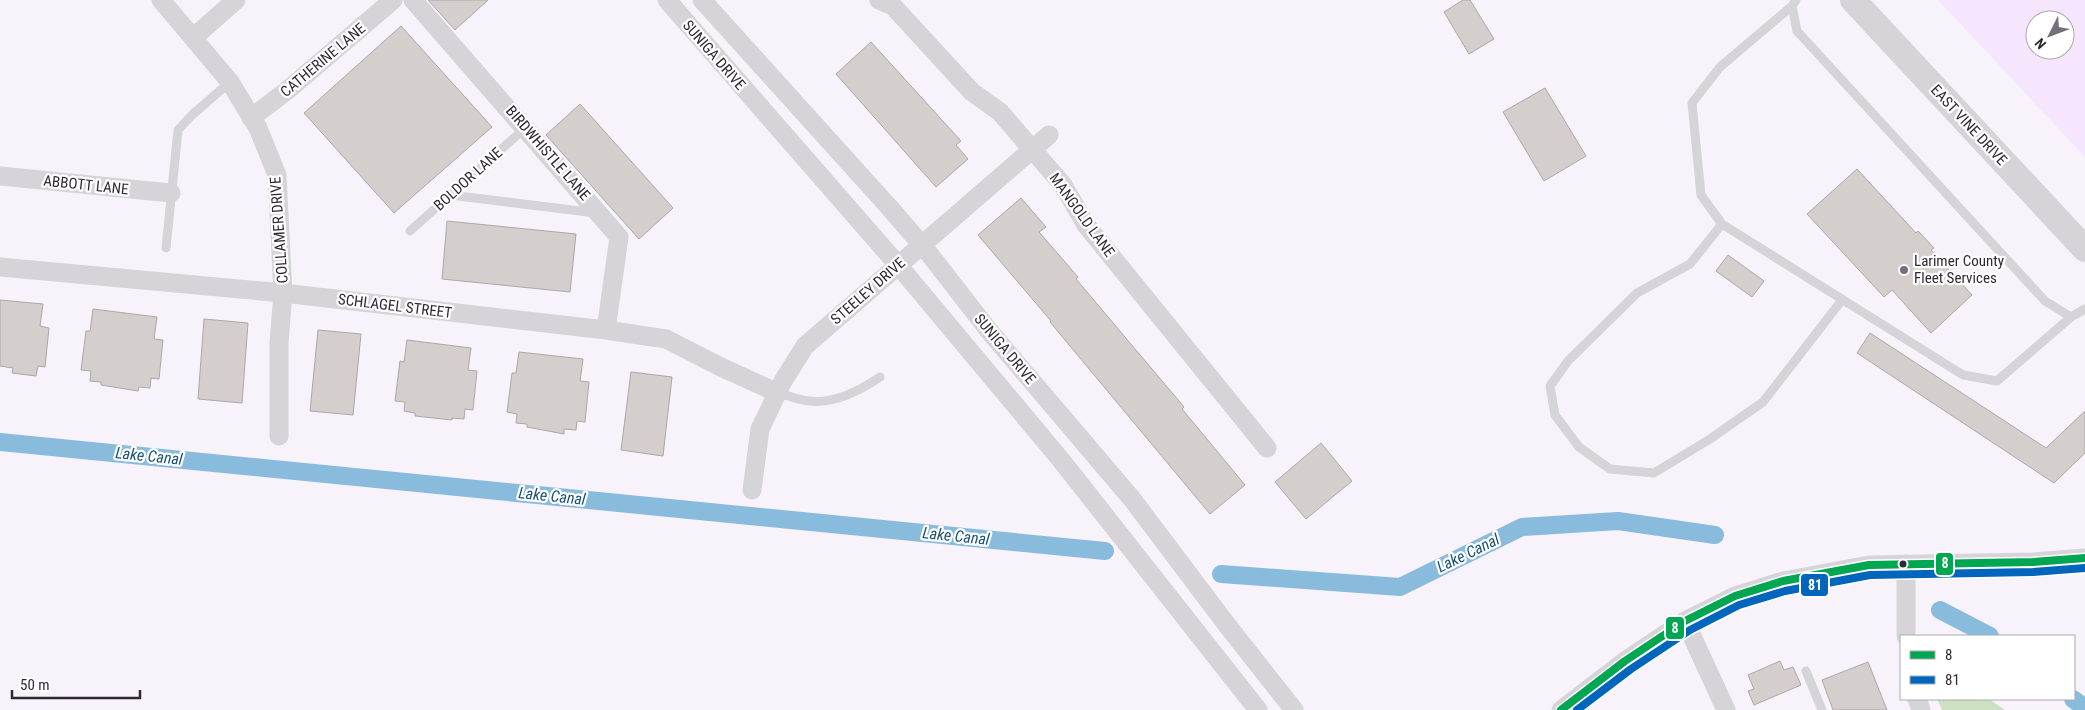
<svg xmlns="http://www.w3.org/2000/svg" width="2085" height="710" viewBox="0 0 2085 710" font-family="'Roboto Condensed',sans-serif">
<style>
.built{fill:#f5e6fd;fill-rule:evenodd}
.green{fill:#cde0c1}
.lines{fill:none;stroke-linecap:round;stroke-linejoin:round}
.canal{stroke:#89bbdd;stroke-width:18}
.building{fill:#d4cecd;stroke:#aea7a6}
.service{stroke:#d6d4d8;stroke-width:9}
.minor{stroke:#d6d4d8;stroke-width:19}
.secondary{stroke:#d6d4d8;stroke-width:26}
.bus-1-casing{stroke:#fff;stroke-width:11}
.bus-2-casing{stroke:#fff;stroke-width:11}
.bus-1{stroke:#00a651;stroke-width:8}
.bus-2{stroke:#0065bd;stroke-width:8}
.poi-dot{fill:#766f7a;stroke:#fff;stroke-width:2}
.bus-dot{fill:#302934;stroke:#fff;stroke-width:2}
.labels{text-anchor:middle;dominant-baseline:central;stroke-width:4.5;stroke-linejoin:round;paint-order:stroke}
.street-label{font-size:15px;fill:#302934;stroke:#fff}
.poi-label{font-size:15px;fill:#302934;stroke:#fff;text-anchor:start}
.water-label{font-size:16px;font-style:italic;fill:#195271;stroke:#fff}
.line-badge{stroke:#fff;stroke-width:2}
.badge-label{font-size:14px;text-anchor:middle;font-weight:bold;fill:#fff}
</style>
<rect width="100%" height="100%" fill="#f8f2fb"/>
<path class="built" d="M1938 0H2085V157ZM2035 20H2065V50H2035Z"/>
<path class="green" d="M1937 699H1989L2005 710H1942Z"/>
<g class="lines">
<path class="canal" d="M0 442 1105 551
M1221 574 1400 587 1522 527 1618 521 1715 535
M1940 610 1990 636
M2073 699 2085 708"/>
</g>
<path class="building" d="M428 0H488L455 30Z
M1463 0H1470L1494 39 1469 54 1444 12Z
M401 26 492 127 394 213 304 113Z
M871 42 961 141 956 145 968 159 936 187 836 74Z
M1545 88 1586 156 1544 181 1503 112Z
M580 104 673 208 639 239 546 135Z
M1857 169 1916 233 1918 231 1934 248 1931 250 1972 295 1931 333 1892 290 1884 297 1807 214Z
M1021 198 1046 227 1039 232 1078 277 1076 279 1184 407 1182 409 1245 485 1210 514 1050 322 1051 321 978 235Z
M447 221 576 234 570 292 442 279Z
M1728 255 1764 281 1752 297 1716 271Z
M0 300 43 304 40 326 49 328 45 367 38 366 36 376 12 373 13 368 0 366Z
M93 309 157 317 154 339 163 340 159 379 151 378 150 388 139 387 138 391 101 385V382L90 381 91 371 81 370 86 331H90Z
M204 319 248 323 242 403 198 399Z
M318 330 361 334 353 415 310 411Z
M1870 333 2046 448 2085 411V453L2054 483 1857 353Z
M407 340 471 348 468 370 477 371 473 410 465 409 464 419 452 418V420L415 416V413L404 411 405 402 395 401 400 361 404 362Z
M519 352 583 359 580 381 589 382 585 422 577 421 576 430 564 429V434L527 427V424L516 423 517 414 507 412 512 373H516Z
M631 372 672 377 663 456 621 450Z
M1321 443 1352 481 1306 519 1275 482Z
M1780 661 1784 670 1793 667 1801 685 1754 705 1748 691 1754 689 1748 675Z
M1868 662 1887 710H1833L1822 680Z"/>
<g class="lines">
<path class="service" d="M1796 0 1792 6 1797 31 2045 301 2071 317 2085 309
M1792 6 1720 67 1692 103 1701 195 1722 224 1963 375 1997 381 2071 317
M450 195 596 213
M1722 224 1690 264 1637 293 1568 361 1550 386 1555 415 1579 447 1610 469 1654 473 1710 439 1763 402 1842 300
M410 231 525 128
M166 248 178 130 192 115 230 82
M778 393C787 395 798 400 808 401 835 404 859 391 880 377
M1806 671 1822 710"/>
<path class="minor" d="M161 0 230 82 258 128 277 175 283 293 279 343V436
M413 0 619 237 606 330
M667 0 898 265 1061 460 1258 710
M702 0 889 207 927 251 990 332 1132 499 1227 625 1294 710
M879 0 893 6 972 92 1000 112 1063 185 1086 225 1267 448
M194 37 236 0
M251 118 289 89 393 0
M0 176 171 193
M0 267 283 293 606 330 666 339 721 367 778 393
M752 490 760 429 783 381 805 346 1049 135
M1685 621 1726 710
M1906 636V564
M1917 699 1921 710
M1561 710 1625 661 1685 621 1735 596 1783 581 1869 565 2033 562 2085 558"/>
<path class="secondary" d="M1853 0 2085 249"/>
<defs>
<path id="bus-1" d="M1561 710 1625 661 1685 621 1735 596 1783 581 1869 565 2033 562 2085 558"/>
<path id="bus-2" d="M1577 710 1631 669 1690 630 1739 605 1785 591 1870 575 2033 572 2085 568"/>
</defs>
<use href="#bus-1" class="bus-1-casing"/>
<use href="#bus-2" class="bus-2-casing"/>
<use href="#bus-1" class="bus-1"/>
<use href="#bus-2" class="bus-2"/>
</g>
<circle class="poi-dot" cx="1904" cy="270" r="5"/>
<circle class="bus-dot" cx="1903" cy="564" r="4.5"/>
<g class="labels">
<g class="street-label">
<text transform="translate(714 55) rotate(49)">SUNIGA DRIVE</text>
<text transform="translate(323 60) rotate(-40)">CATHERINE LANE</text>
<text transform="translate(1969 125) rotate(47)">EAST VINE DRIVE</text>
<text transform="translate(548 153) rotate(49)">BIRDWHISTLE LANE</text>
<text transform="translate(468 179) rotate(-42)">BOLDOR LANE</text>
<text transform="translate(86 185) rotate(6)">ABBOTT LANE</text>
<text transform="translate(1082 215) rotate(54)">MANGOLD LANE</text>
<text transform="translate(279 230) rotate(-94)">COLLAMER DRIVE</text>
<text transform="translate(868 291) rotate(-41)">STEELEY DRIVE</text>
<text transform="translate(395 306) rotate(7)">SCHLAGEL STREET</text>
<text transform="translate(1005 349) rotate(50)">SUNIGA DRIVE</text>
</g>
<g class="poi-label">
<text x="1914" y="261">Larimer County<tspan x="1914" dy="17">Fleet Services</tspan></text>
</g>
<g class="water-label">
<text transform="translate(149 456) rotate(6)">Lake Canal</text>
<text transform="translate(552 496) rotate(6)">Lake Canal</text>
<text transform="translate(956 536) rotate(6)">Lake Canal</text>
<text transform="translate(1468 553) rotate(-26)">Lake Canal</text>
</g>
</g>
<g class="line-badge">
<rect x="1935" y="552" width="19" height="24" rx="5" fill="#00a651"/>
<rect x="1800" y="573" width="29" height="24" rx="5" fill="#0065bd"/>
<rect x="1665" y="616" width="20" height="24" rx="5" fill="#00a651"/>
</g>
<g class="badge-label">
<text x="1945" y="568">8</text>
<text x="1815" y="590">81</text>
<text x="1675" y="633">8</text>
</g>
<rect x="1900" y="635" width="175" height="65" fill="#ffffff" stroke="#aca9ae"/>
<rect x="1910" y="651" width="25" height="8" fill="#00a651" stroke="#aca9ae"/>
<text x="1945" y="660" font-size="15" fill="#302934">8</text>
<rect x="1910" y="676" width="25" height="8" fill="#0065bd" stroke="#aca9ae"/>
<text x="1945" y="685" font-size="15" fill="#302934">81</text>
<g transform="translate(2050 35) rotate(228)"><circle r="24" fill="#ffffff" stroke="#aca9ae"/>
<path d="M0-4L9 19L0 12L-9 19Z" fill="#766f7a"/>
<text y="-8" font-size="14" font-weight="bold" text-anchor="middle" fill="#302934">N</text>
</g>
<path d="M12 690v8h128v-8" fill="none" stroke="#302934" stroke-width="2.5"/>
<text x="20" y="690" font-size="15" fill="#302934" stroke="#ffffff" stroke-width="4" paint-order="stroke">50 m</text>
</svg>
